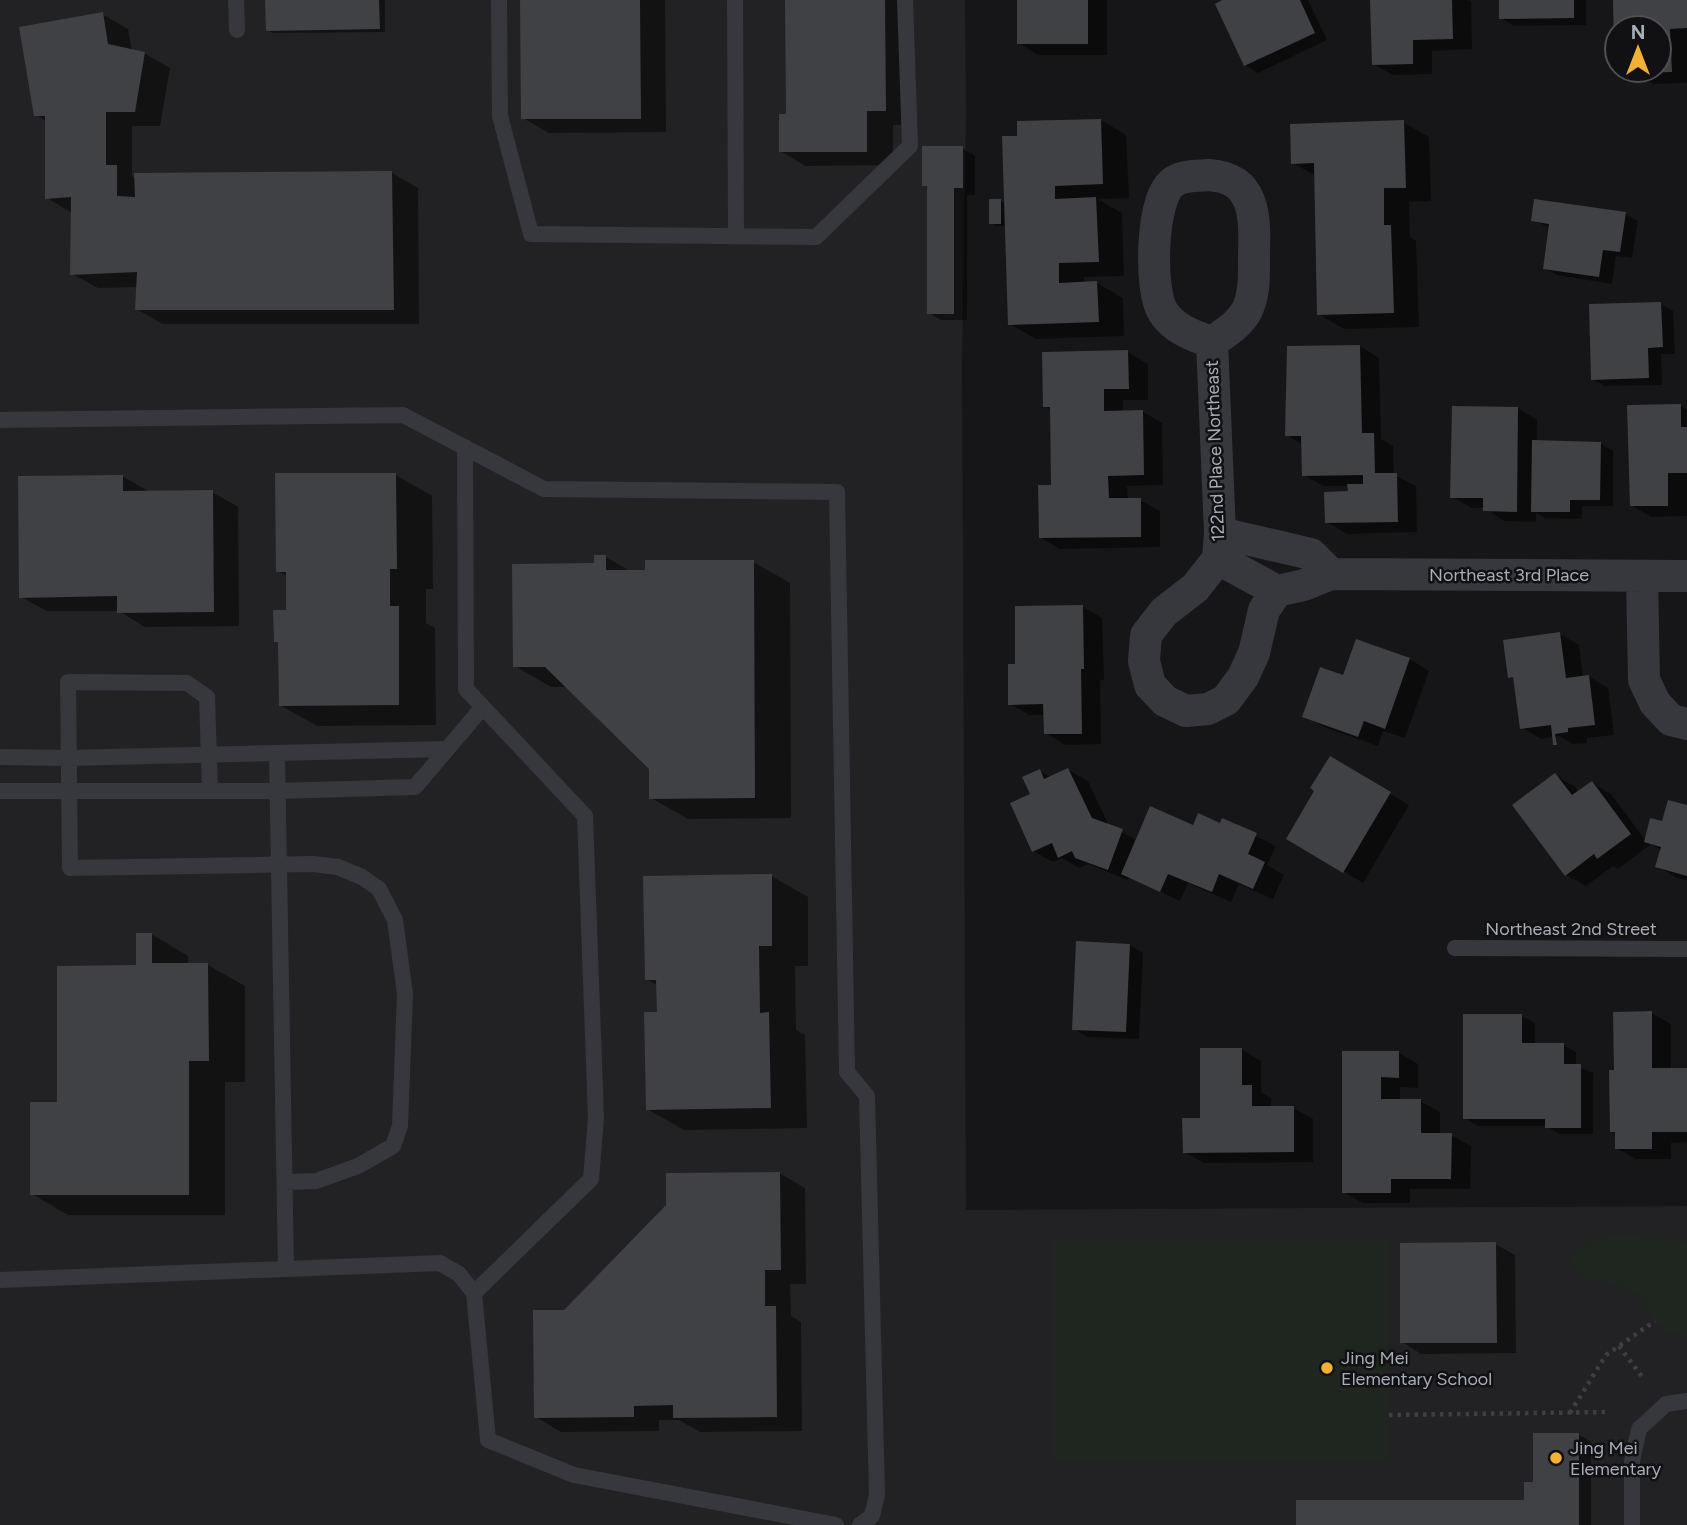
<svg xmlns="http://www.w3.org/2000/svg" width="1687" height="1525" viewBox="0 0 1687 1525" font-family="Figtree,sans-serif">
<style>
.built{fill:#222225}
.green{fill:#1e261f}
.shadow{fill:#0007}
.building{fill:#404145}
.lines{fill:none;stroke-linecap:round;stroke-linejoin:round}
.path{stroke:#3d3f44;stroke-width:4.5;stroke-dasharray:3.5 5;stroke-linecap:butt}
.lane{stroke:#37383d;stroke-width:16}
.street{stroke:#37383d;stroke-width:32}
.poi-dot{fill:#f2b134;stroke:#111113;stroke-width:2.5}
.labels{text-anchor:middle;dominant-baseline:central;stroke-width:5;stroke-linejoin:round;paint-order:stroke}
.street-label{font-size:18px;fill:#a8adb8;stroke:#111113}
.poi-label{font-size:18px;fill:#a8adb8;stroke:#111113;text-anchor:start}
</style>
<rect width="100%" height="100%" fill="#161618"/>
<path class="built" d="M0 0H965L966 116 962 364 966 1210 1687 1206V1525H0Z"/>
<path class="green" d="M1594 1237 1669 1238 1687 1244V1337L1669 1333 1655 1321 1637 1294 1606 1281 1584 1279 1567 1262 1581 1245Z
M1054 1239H1388L1389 1460 1054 1462Z"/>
<path class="shadow" d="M267 0H385V32L273 33 267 30Z
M522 0H665L666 132 549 133 523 118Z
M787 0H911V125H893V165L806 166 780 151 787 115Z
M1019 0H1107V55H1038L1019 43Z
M1227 0H1308L1327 40 1258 73 1245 65Z
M1372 0H1468L1471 2 1472 49 1432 51V74L1393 75 1373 64Z
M1501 0H1586V25L1514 26 1501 18Z
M1615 0H1687V83L1653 84 1634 72V70H1659V28H1617V47Z
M102 14 128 29 132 51 144 53 170 68 160 126H132V176L136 179 392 173 418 188 419 324H162L137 309 138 287 98 288 72 274V213L47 198V121L36 115Z
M1101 120 1126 135 1129 198 1097 199 1122 213 1124 276 1084 277V283H1097L1123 298 1124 336 1036 339 1010 324 1007 226H996L991 223 1001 201 1006 204 1019 138Z
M1403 122 1429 137 1431 201 1409 202 1410 237 1416 241 1419 327 1344 329 1318 314 1316 176 1293 163Z
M962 148 975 156V195H967V320H941L929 313V188L924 185Z
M1625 214 1638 221 1632 258 1616 256 1612 284 1557 275 1544 268 1550 228 1533 220Z
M1661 304 1673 311 1675 354H1661L1662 385 1605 386 1592 379Z
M1360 346 1379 358 1381 439 1393 446 1394 475 1416 486 1417 532 1347 534 1327 522 1349 493V486H1323L1304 475 1303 445 1287 435Z
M1128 352 1148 364V400H1123V412H1143L1162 423 1163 485 1127 486 1128 500H1140L1160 511V547L1060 549 1040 537 1053 487 1051 410 1044 406Z
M1680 406 1687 409V516L1651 517 1631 505Z
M1518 408 1537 420V442L1600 443 1613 451V506H1582V519L1545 518 1536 513V522L1504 521 1485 508H1472L1452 497Z
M396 475 432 496 433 589H426V623L435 628 436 725 317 726 280 705V643L275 641 287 611V576L278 571Z
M122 476 148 491 212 492 238 507 239 626 145 627 119 611H47L21 597Z
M606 557 631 572 753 562 790 583 791 818 688 819 651 798V768L568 687H551L515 666Z
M1083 607 1102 618 1104 680H1100L1101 744 1065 745 1046 733 1045 715H1029L1010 704 1017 665Z
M1560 634 1579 645 1583 677 1588 676 1608 688 1614 735 1587 738V743L1573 744 1559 736 1541 739 1521 727 1515 679 1510 676Z
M1357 641 1410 659 1429 671 1405 738 1383 731 1378 746 1324 727 1304 716 1344 677Z
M1331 758 1409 805 1363 883 1288 838 1317 790Z
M1068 770 1088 781 1109 826 1137 840 1194 827 1221 825 1223 820 1276 846 1267 865 1284 875 1273 899 1239 884 1231 902 1188 883 1180 901 1129 877 1128 880 1088 864 1079 868 1062 858 1053 862 1033 851 1032 795 1040 771 1051 778Z
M1555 775 1575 787 1579 792 1592 783 1611 794 1646 841 1663 824 1687 807V880L1677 878 1657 866 1661 850 1651 844 1618 869 1613 866 1586 886 1566 875Z
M771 876 808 897V966H795L796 1030 805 1035 807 1128 684 1130 647 1109 658 1014V986L646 979Z
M151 934 188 956V965H208L245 986V1082H225V1215H68L32 1194 59 1104 138 967Z
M1130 945 1143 953 1139 1039 1087 1037 1074 1029Z
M1651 1013 1671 1024V1069H1687V1142L1671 1143V1159H1636L1616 1148V1134L1611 1131Z
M1522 1016 1535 1023V1045H1563L1576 1052V1066L1593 1073V1134H1560L1546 1126H1478L1465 1118Z
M1241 1049 1261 1061V1092L1271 1098V1108H1293L1313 1119V1162L1204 1163 1184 1152Z
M1344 1053H1399L1418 1064V1088L1400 1087V1101H1420L1440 1112V1135H1451L1471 1146 1470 1189H1410V1203H1363L1343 1192Z
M779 1173 805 1188 806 1284H790L791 1316 801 1322 802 1431 700 1432 679 1420H659V1431L561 1432 536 1417 564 1311 668 1205Z
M1495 1244 1515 1255 1516 1353 1421 1354 1402 1342Z
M1578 1434 1591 1442V1525H1298L1525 1502 1535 1484Z"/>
<path class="building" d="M265 0H379L380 29 266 31Z
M520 0H640L641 119H521Z
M785 0H885L886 111H867V152H779V114H786Z
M1017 0H1088V44H1017Z
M1222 0H1300L1315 33 1244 66 1215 4Z
M1370 0H1452L1453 39 1413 40V64L1372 65Z
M1499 0H1574V18L1499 19Z
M1613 0H1687V28L1670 29 1672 72 1632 73V70H1659V28H1617V48H1614Z
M103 12 108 44 145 52 135 112H106V165H117V196L135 197 134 173 392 171 394 310H135L137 272 70 275 71 197 45 199V116H34L19 27Z
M1101 119 1103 184 1055 186V199L1096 197 1099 262 1059 263V283L1097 281 1099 322 1008 325 1002 136H1017V121Z
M1404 120 1406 188H1384V225H1391L1394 313 1317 315 1314 163 1291 164 1290 124Z
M922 146H963V188H954V314H927V186H922Z
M989 199H1001V224H989Z
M1534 199 1626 212 1620 252 1603 250 1599 277 1543 269 1549 224 1531 221Z
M1661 302 1663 347 1648 348 1649 378 1591 380 1589 304Z
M1360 345 1362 433H1374L1375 473H1397L1398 522 1325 523 1324 492 1348 491 1347 484H1363V475L1302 476 1301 436H1285L1287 346Z
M1128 350 1129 389H1104V411L1143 410 1144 475 1108 476 1109 498H1141V537L1039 538 1038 485H1051L1050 407H1043L1042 352Z
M1681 404V427H1687V473H1668V506H1630L1627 405Z
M1452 406 1518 407 1517 512 1483 511V498H1450Z
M1532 440 1601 442 1600 500H1570V512H1531Z
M275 473H396L397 569H390V606H399V705L279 706 278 642H274L273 610H286V572H276Z
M123 475V491L213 490 214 612 117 613V596L19 598 18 476Z
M594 555H606V570H645V560H754L755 798 649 799V769L545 667H513L512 564 594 563Z
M1083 605 1084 669H1081L1082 734H1044L1043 704 1008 705V664H1015V606Z
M1560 632 1566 678 1589 675 1595 725 1568 728V732L1555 734 1557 745H1553L1551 725 1520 729 1513 677 1508 678 1503 640Z
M1356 639 1410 658 1385 729 1364 721 1358 737 1302 717 1320 667 1343 675Z
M1330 756 1391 792 1343 873 1286 839 1314 791 1310 788Z
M1068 768 1092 818 1123 829 1108 870 1075 858 1072 851 1058 858 1052 843 1032 852 1010 803 1030 794 1022 777 1040 769 1044 779Z
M1555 773 1572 795 1592 781 1631 834 1597 859 1594 854 1565 876 1512 805Z
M1668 800 1687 805V876L1655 867 1661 847 1644 842 1650 818 1662 821Z
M1150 806 1193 825 1198 813 1220 823 1222 818 1257 833 1248 854 1265 862 1253 889 1219 874 1212 892 1168 874 1160 892 1121 874Z
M772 874V946H759L760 1013 769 1012 771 1108 646 1110 644 1012H657L656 980H645L643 876Z
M136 933H152V963H208L209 1061H189V1195H30V1102H57V966L136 965Z
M1076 941 1130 944 1126 1032 1072 1030Z
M1652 1011V1068H1687V1132H1652V1149H1615V1132H1610L1609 1070H1614L1613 1012Z
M1463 1014H1522V1043H1564V1064H1581V1128H1545V1119H1463Z
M1200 1048H1242V1085H1252V1106H1294V1152L1183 1153 1182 1118H1200Z
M1342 1051H1399V1078L1381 1077V1099H1421V1133H1452L1451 1179H1391V1193H1342Z
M780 1172 781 1270H765V1306H776L777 1417 673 1418V1405L634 1406V1417L534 1418 533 1310H564L666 1205V1173Z
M1496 1242 1497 1343H1400V1243Z
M1533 1433H1579V1525H1296V1500H1524V1482H1533Z"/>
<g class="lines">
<path class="path" d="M1619 1346 1643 1378
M1570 1413 1606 1355 1655 1321
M1389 1415 1609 1412"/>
<path class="lane" d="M236 0 237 30
M499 0 500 116 531 234 816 237 910 146 905 0
M735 0 736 235
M0 420 403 415 544 489 837 492 847 1072 867 1096 877 1495 872 1516 860 1525
M465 447 466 689 585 816 596 1118 591 1179 474 1293
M277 753 286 1269
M0 757 68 758 447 749
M0 791H278L415 787 483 707
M210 791 207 697 187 683 68 682 70 868 313 864 338 867 362 877 379 889 395 920 405 994 400 1126 393 1146 358 1166 316 1181 286 1182
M1455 948 1687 949
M0 1280 440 1263 459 1274 474 1293 488 1440 574 1475 836 1525
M1632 1525V1461L1639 1429 1666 1404 1687 1401"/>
<path class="street" d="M1209 175C1257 178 1255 219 1254 257 1254 275 1255 293 1247 310 1240 324 1225 333 1212 342 1193 336 1174 329 1163 312 1149 290 1151 200 1172 183 1181 175 1198 176 1209 175Z
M1212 342 1220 533 1218 559
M1220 533 1311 554 1331 574
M1218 559 1277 591 1304 585 1331 574 1687 576
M1218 559 1195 588 1164 612 1146 635 1144 661 1150 685 1165 701 1186 711 1208 709 1226 700 1243 677 1254 653 1264 610 1277 591
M1642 576 1644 680 1655 703 1671 720 1687 724"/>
</g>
<g class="poi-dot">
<circle cx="1327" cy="1368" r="7"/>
<circle cx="1556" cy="1458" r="7"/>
</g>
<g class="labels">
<g class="street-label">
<text transform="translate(1215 451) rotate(-92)">122nd Place Northeast</text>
<text x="1509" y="575">Northeast 3rd Place</text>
<text x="1571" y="929">Northeast 2nd Street</text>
</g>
<g class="poi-label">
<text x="1341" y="1358">Jing Mei<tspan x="1341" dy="21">Elementary School</tspan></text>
<text x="1570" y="1448">Jing Mei<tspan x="1570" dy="21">Elementary</tspan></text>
</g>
</g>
<g transform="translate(1638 49)"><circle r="33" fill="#111113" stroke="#4d4f55" stroke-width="2"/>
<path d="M0-5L12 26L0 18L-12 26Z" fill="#f2b134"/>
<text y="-10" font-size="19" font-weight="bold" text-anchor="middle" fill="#a8adb8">N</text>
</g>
</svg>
